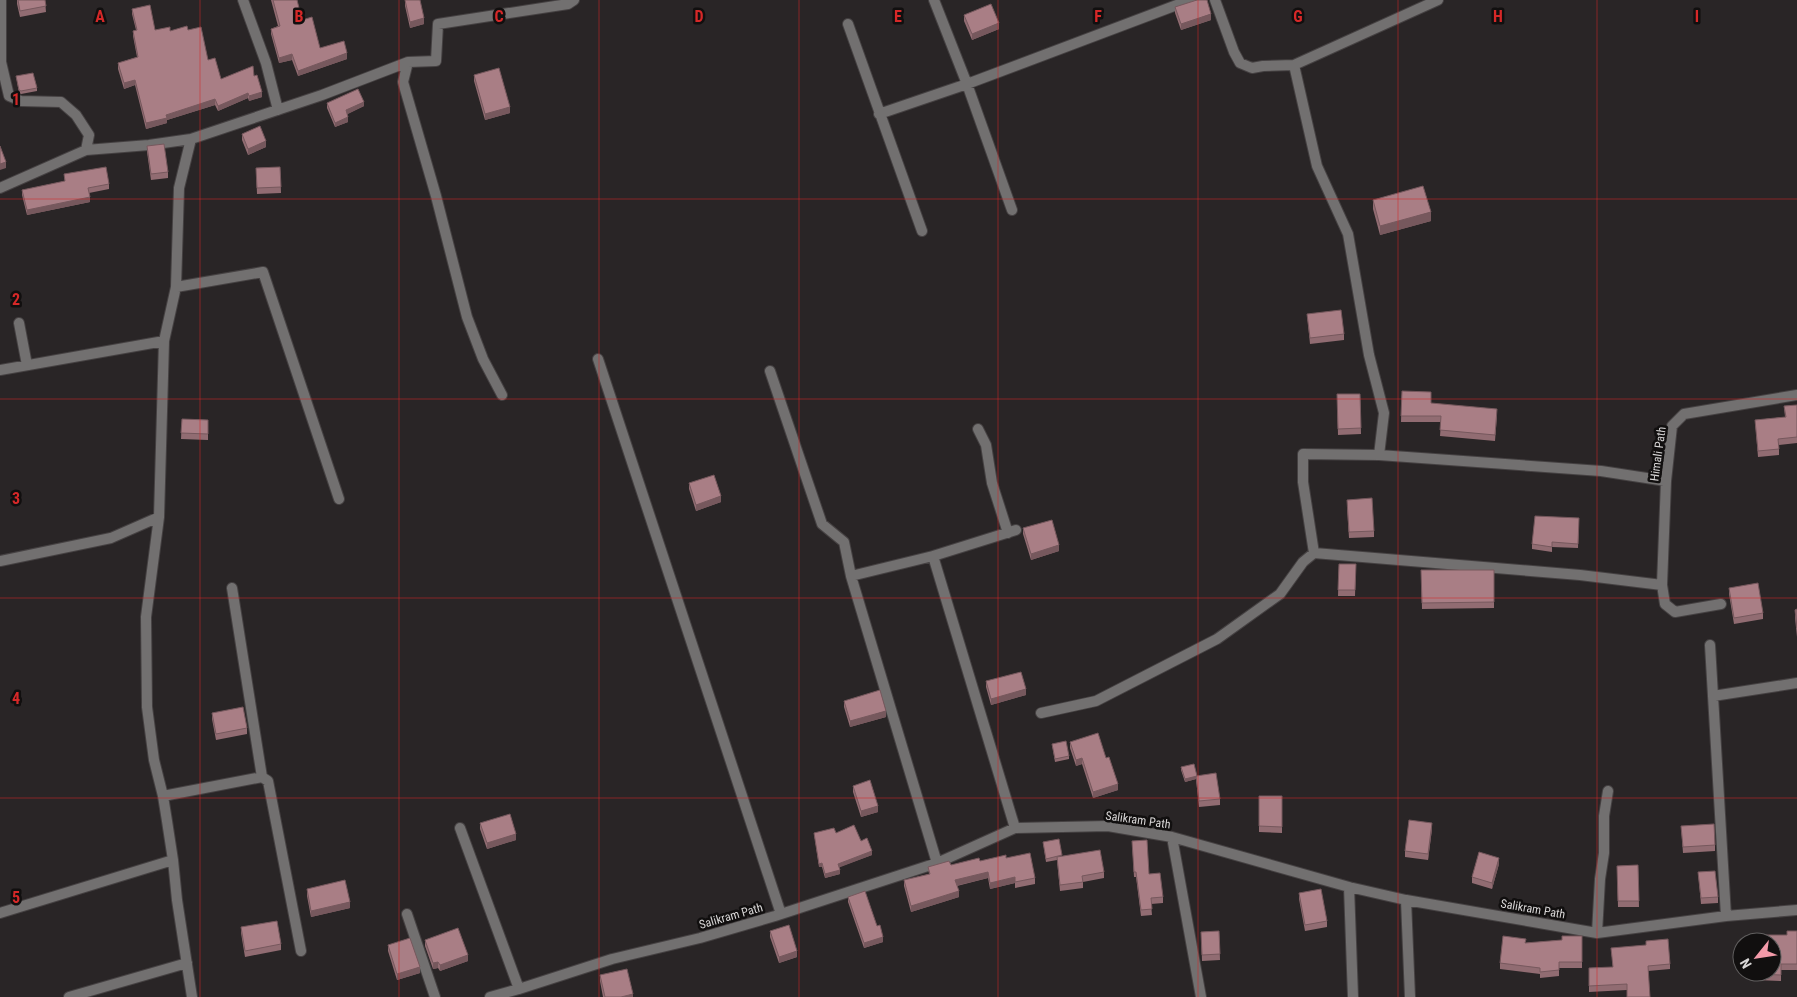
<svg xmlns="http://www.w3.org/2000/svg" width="1797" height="997" viewBox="0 0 1797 997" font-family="'Roboto Condensed',sans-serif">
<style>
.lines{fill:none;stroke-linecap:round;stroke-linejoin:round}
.street-casing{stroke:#454142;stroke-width:12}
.street{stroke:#727070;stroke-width:10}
.wall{fill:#916c72}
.shaded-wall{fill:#76585d}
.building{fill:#a97e85;stroke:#76585d}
.grid{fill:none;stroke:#d62828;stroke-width:1;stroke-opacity:0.55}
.labels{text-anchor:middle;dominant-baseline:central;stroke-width:5;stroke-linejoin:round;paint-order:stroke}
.street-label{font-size:12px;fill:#d9d7d7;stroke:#110f0f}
.grid-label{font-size:16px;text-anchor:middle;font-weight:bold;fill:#d62828;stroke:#110f0f;stroke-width:5;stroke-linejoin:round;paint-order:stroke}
</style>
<rect width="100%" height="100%" fill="#292526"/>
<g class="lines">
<defs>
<path id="street" d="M1 0V62L9 96 21 101 61 102 76 115 89 135 86 150
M243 0 266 63 278 110
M934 0 967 84 1012 210
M1215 0 1234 52 1240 63 1252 68 1263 66 1294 65 1317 166 1348 234 1369 355 1384 413 1379 455
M848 24 922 231
M408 62 403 82 436 196 467 317 483 359 502 395
M1294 65 1438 0
M879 114 967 84 1190 0
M191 139 179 188 176 287 164 341 159 517 146 617 147 707 154 760 163 796 167 821 173 860 177 900 192 997
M0 188 86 150 149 145 191 139 322 95 408 62 436 61 438 24 568 4 574 0
M176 287 263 272 339 499
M19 323 27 365
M598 359 781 914
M0 370 164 341
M770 371 822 524 844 542 851 576
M978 429 986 445 992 483 1008 533
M1314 553 1580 575 1662 585
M933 556 1016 530
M0 561 111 538 159 517
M232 588 262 777
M1721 604 1675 612 1665 604 1662 585 1666 481 1672 426 1684 414 1797 395
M1710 645 1726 916
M1713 696 1797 683
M1041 713 1096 701 1217 639 1280 594 1303 562 1314 553 1303 482V454L1379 455 1601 471 1666 481
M163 796 262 777 268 781 301 951
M460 828 519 989
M1172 837 1201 997
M937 863 851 576 933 556 1015 828
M1349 887 1353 997
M1406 900 1410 997
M0 913 173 860
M407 914 435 997
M1597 933 1600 879 1604 853V816L1608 791
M69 997 187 963
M490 997 519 989 612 959 700 938 775 916 937 863 1015 828 1108 826 1172 837 1349 887 1406 900 1597 933 1726 916 1797 910"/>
</defs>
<use href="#street" class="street-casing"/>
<use href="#street" class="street"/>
</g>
<path class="wall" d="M17 0H45L46 12 20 17 17 4Z
M271 0H297L302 20 320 48 347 59 298 76 292 60 279 63 271 34V29L278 26Z
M405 0 424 24 410 28 405 6Z
M1175 7 1211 20 1181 30 1175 13Z
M132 9 155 30 170 31 188 30 221 79 254 76 262 97 249 101 248 98 218 111 215 105 167 120V123L146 129 135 85 124 89 118 69V63L137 57 133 36V31L136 30 132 14Z
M964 15 999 29 972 40 964 21Z
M474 75 510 113 485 120 474 81Z
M16 76 37 88V91L21 94 19 93Z
M327 103 364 106 347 114 348 122 335 127 327 108Z
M242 134 266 147 248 155 242 140Z
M147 146 168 172V178L151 180 147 152Z
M280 167 281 193 257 194 256 168Z
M64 174 109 184V189L89 193 90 202 27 215 22 195V190L65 181Z
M1373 200 1431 221 1380 235 1373 209Z
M1307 314 1344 334V340L1310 344Z
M1402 391 1431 403 1497 415 1495 441 1440 436 1441 422H1401Z
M1337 394H1360L1361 434 1338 435Z
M1797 405V443L1779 445V455L1758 457 1755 420 1785 417 1784 406Z
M182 419 208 420V440L181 439Z
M689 483 721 502 696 511 689 489Z
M1347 506 1374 531V537L1349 538Z
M1579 518 1578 548 1552 547V552L1532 549V544Z
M1023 528 1059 551 1031 560 1023 534Z
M1339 564H1356L1355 596H1338Z
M1421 570H1494V608L1422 609Z
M1729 588 1763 613V619L1734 624 1729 594Z
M1797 609V637L1795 618V610Z
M986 681 1026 695 991 705 986 687Z
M844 701 886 717 850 727 844 707Z
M212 713 247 728V734L216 740 212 719Z
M1070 742 1106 758 1118 790 1093 798 1082 764 1076 766 1070 748Z
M1052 744 1069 756V759L1055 762Z
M1181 767 1197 776 1220 799V805L1199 807 1196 779 1185 782 1181 770Z
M853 786 878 812 861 817 853 792Z
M1259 796H1282V833L1259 832Z
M480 823 516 840 487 849 480 829Z
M1681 826 1715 845V851L1683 853Z
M1432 829 1428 860 1405 857V851Z
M814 833H836L861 841 872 855 839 867 840 874 825 878 822 867H819Z
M1132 841 1149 874 1163 897V903L1151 904 1152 915 1141 916 1136 877H1134Z
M1043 842 1062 856 1104 872V878L1083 882V888L1060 891 1057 860 1046 862Z
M1006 858 1035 878V884L1015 888V883L990 889 988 878 957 886 959 897 911 912 904 886V880L929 874 928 867 951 865Z
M1499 864 1492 889 1472 883V877Z
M1638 865 1639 907H1618L1617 866Z
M1698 872 1718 897V903L1701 904Z
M307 889 350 908 311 917 307 896Z
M1299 893 1327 921V927L1305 931 1299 899Z
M848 897 877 926 883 942 864 948 848 902Z
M241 927 281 944V950L245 957 241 933Z
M770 931 797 957 779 963 770 937Z
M1219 931 1220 960 1202 961 1201 932Z
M1797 931V970H1781V981L1756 980V972L1787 935Z
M1582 936V968H1559V976L1540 978V974L1500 969V963L1526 943 1562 940Z
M425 940 468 961 440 971 438 968 433 969 425 946Z
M388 945 420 973 397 980 388 951Z
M1611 948 1670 964V969L1648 971 1627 990 1589 992V968L1613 967Z
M600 975 633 997H603L600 981Z"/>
<path class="shaded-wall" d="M1211 14V20L1181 30V24Z
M424 18V24L410 28V22Z
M999 23V29L972 40V34Z
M347 53V59L298 76V71Z
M292 54V60L279 63V58Z
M135 80V85L124 89V83Z
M262 92V97L249 101V96Z
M248 93V98L218 111V106Z
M215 99V105L167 120V123L146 129V123L166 115Z
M364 102V106L346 115V110Z
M510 107V113L485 120V114Z
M348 117V122L335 127V123Z
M266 141V147L248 155V149Z
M6 162V168L0 170V164Z
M90 197V202L27 215V210Z
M1431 212V221L1380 235V226Z
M721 496V502L696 511V505Z
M1059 545V551L1031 560V554Z
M1026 689V695L991 705V699Z
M886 711V717L850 727V721Z
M1082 758V764L1076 766V760Z
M1196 776V779L1185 782V779Z
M1118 784V790L1093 798V792Z
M878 806V812L861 817V811Z
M1432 823V829L1428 860V854Z
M516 834V840L487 849V843Z
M872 851V855L838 868V864Z
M1499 858V864L1492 889V883Z
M822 863V867H819V864Z
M840 870V874L825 878V874Z
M988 872V878L955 886V880Z
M1015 877V883L990 889V883Z
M959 891V897L911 912V906Z
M350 902V908L311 917V911Z
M883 937V942L864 948V943Z
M797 951V957L779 963V957Z
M468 955V961L440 971V965Z
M438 962V968L433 969V963Z
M420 967V973L397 980V974Z
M633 994V997H621Z"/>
<path class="building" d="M18 0H45L46 6 20 11Z
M273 0H297L302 20 312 17 320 48 344 41 347 53 298 71 292 54 279 58 271 29 280 26Z
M405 0H420L424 18 410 22Z
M1197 0H1207L1211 14 1181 24 1175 7Z
M991 4 999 23 972 34 964 15Z
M150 5 155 30 170 27V31L187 26 188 30 201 27 208 60 215 58 221 79 253 66 254 76 257 75 262 92 249 96 248 93 218 106 215 99 166 115 167 118 146 123 135 80 124 83 118 63 138 57 133 31 137 30 132 9Z
M499 68 510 107 485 114 474 75Z
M33 73 37 88 21 91 19 90 16 76Z
M358 89 364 102 346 110 348 117 335 123 327 103Z
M260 126 266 141 248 149 242 134Z
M164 144 168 172 151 174 147 146Z
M0 146 6 162 0 164Z
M106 167 109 184 88 188 90 197 27 210 22 190 65 181 64 174Z
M280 167 281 187 257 188 256 168Z
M1423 186 1431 212 1380 226 1373 200Z
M1341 310 1344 334 1310 338 1307 314Z
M1402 391 1431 392V403L1497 409 1495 435 1440 430 1441 416H1401Z
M1337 394H1360L1361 428 1338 429Z
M1797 405V437L1778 439 1779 449 1758 451 1755 420 1786 417 1784 406Z
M182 419 208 420V434L181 433Z
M714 475 721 496 696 505 689 483Z
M1372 498 1374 531 1349 532 1347 500Z
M1535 516 1579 518 1578 544 1552 542V547L1532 544Z
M1052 520 1059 545 1031 554 1023 528Z
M1339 564H1356L1355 590H1338Z
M1421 570H1494V602L1422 603Z
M1758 583 1763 613 1734 618 1729 588Z
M1797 609V628L1795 610Z
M1021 672 1026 689 991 699 986 681Z
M880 690 886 711 850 721 844 701Z
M243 707 247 728 216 734 212 713Z
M1098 733 1106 758 1109 757 1118 784 1093 792 1082 758 1076 760 1070 742Z
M1066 741 1069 756 1055 759 1052 744Z
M1194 764 1197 776 1185 779 1181 767Z
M1216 773 1220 799 1199 801 1196 776Z
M870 780 878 806 861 811 853 786Z
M1259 796H1282V827L1259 826Z
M510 814 516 834 487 843 480 823Z
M1409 820 1432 823 1428 854 1405 851Z
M1714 824 1715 845 1683 847 1681 826Z
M854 825 861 841 867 838 872 851 838 864 840 870 825 874 822 863 819 864 814 833 834 828 836 833Z
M1059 839 1062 855 1046 859 1043 842Z
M1147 840 1149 874 1160 873 1163 897 1151 898 1152 909 1141 910 1136 872H1134L1132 841Z
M1100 850 1104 872 1082 876 1083 882 1060 885 1057 857Z
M1479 852 1499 858 1492 883 1472 877Z
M1030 853 1035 878 1015 882V877L990 883 988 872 955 880 959 891 911 906 904 880 930 874 928 867 949 861 951 865 979 858 980 861 1006 855V858Z
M1638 865 1639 901H1618L1617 866Z
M1715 871 1718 897 1701 898 1698 872Z
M345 880 350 902 311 911 307 889Z
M1321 889 1327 921 1305 925 1299 893Z
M865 891 877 926 880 925 883 937 864 943 848 897Z
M277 921 281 944 245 951 241 927Z
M789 925 797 951 779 957 770 931Z
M458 928 468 955 440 965 438 962 433 963 425 940Z
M1219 931 1220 954 1202 955 1201 932Z
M1787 931H1797V964H1781V975L1756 974V972H1772V942H1756V935H1787Z
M1503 936 1526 939 1525 943 1562 940V936H1582V962H1559V970L1540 972V968L1500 963Z
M410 938 420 967 397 974 388 945Z
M1668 939 1670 964 1648 966 1650 997H1627V984L1589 986V968L1613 967 1611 948 1646 945V941Z
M627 969 633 994 621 997H605L600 975Z"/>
<path class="grid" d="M200 0V997M399 0V997M599 0V997M799 0V997M998 0V997M1198 0V997M1398 0V997M1597 0V997M0 199H1797M0 399H1797M0 598H1797M0 798H1797"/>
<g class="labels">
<g class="street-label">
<text transform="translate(1658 454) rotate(-82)">Himali Path</text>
<text transform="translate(1138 820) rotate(8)">Salikram Path</text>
<text transform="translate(1533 909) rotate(10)">Salikram Path</text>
<text transform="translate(731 916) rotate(-16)">Salikram Path</text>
</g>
</g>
<g class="grid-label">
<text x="100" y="22">A</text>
<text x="299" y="22">B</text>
<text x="499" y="22">C</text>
<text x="699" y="22">D</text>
<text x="898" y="22">E</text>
<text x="1098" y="22">F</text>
<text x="1298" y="22">G</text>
<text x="1498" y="22">H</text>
<text x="1697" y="22">I</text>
<text x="16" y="105">1</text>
<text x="16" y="305">2</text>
<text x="16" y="504">3</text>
<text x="16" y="704">4</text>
<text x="16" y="903">5</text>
</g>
<g transform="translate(1757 957) rotate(240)"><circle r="24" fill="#110f0f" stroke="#615f5f"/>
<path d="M0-4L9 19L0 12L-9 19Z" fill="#f39aa9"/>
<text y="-8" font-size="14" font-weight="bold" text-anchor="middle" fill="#d9d7d7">N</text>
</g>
</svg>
